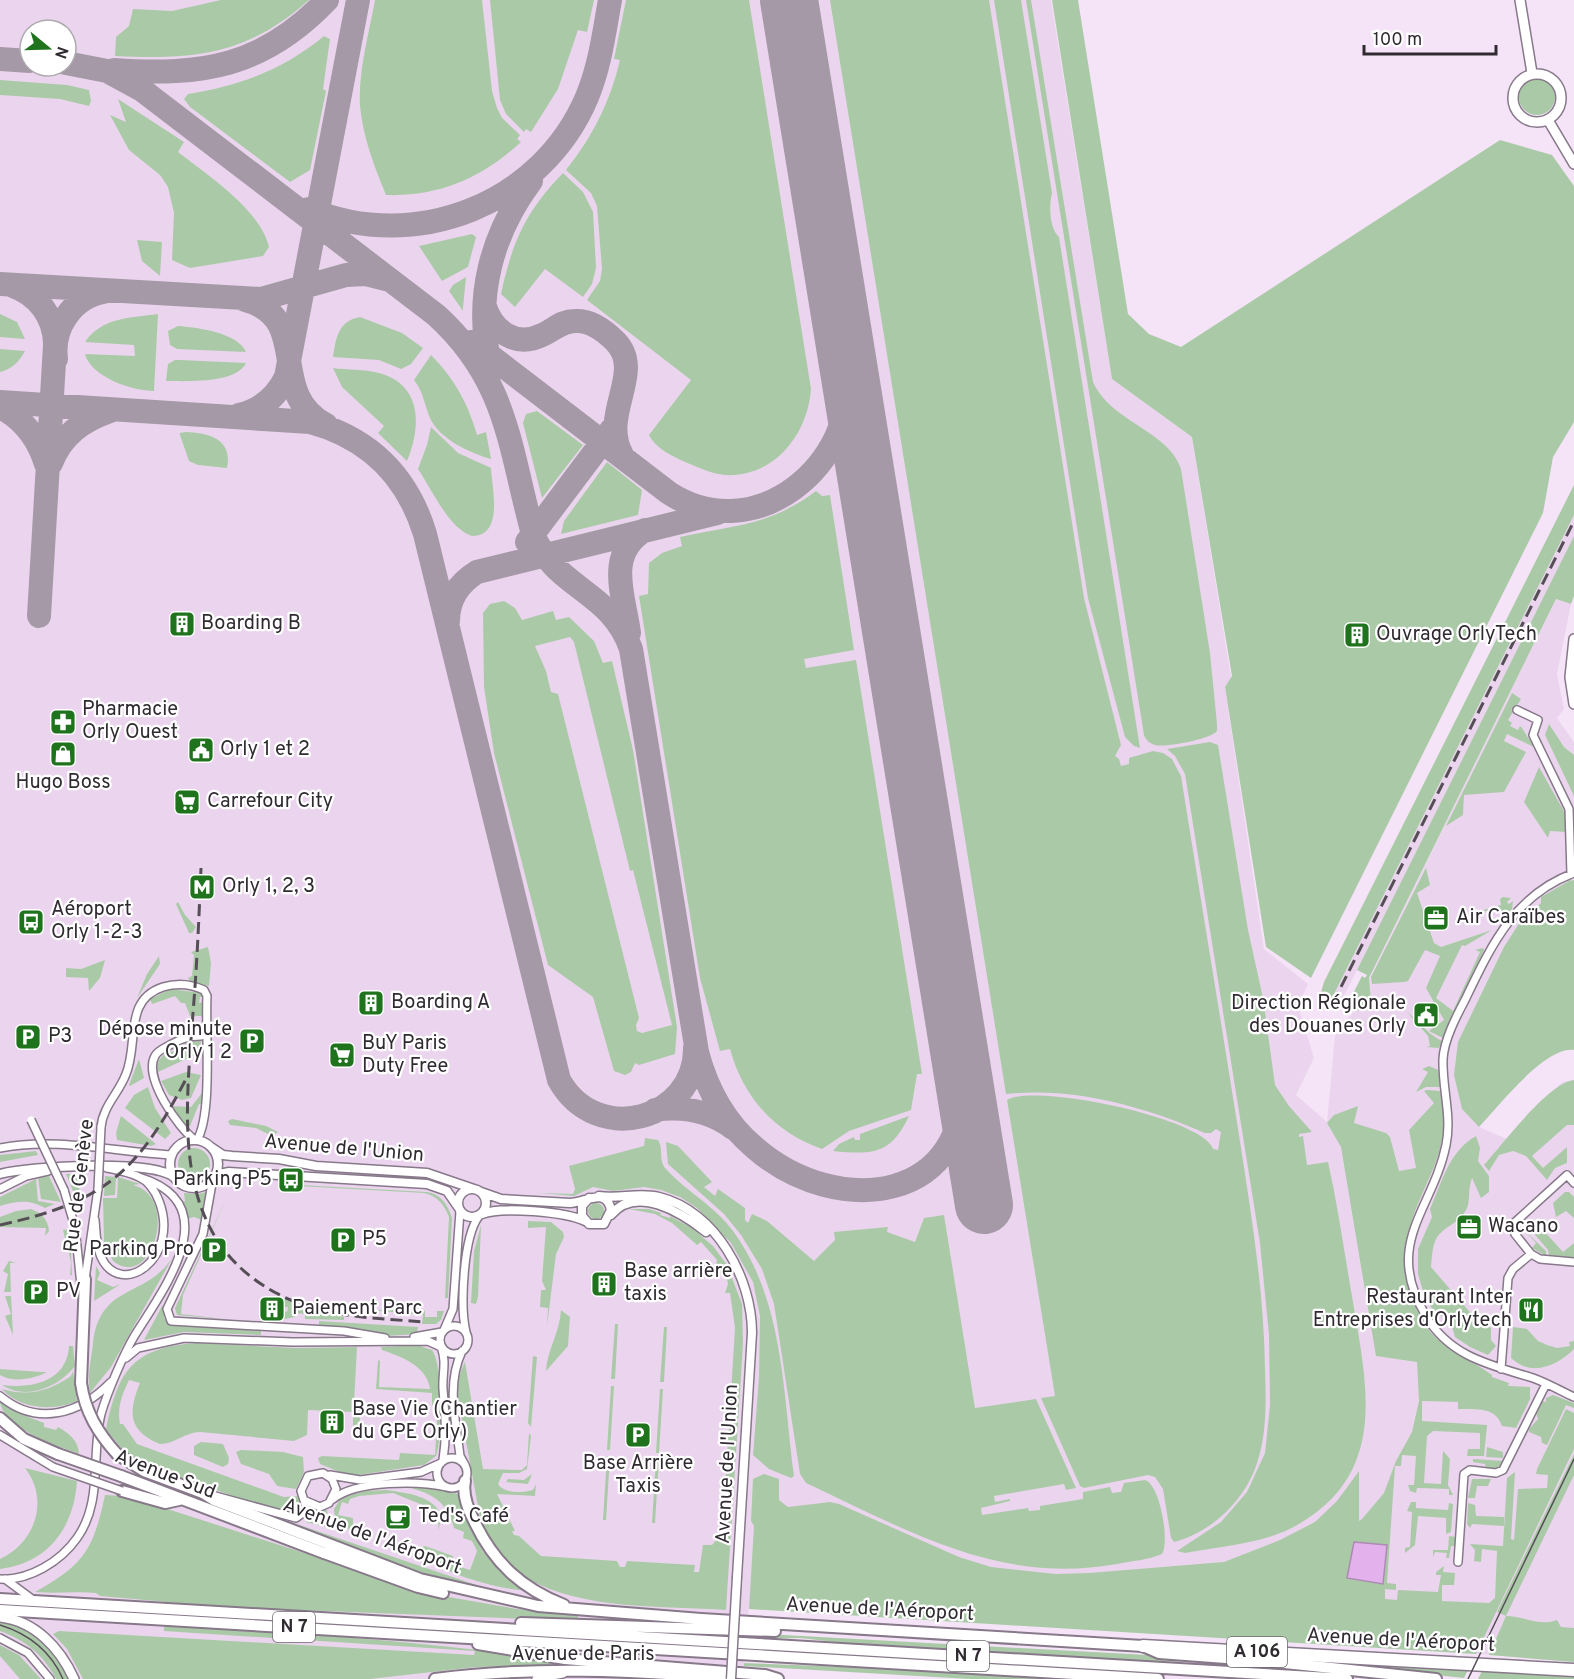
<svg xmlns="http://www.w3.org/2000/svg" width="1574" height="1679" viewBox="0 0 1574 1679" font-family="Overpass,sans-serif">
<style>
.built{fill:#ebd5ee;fill-rule:evenodd}
.green{fill:#aacaa7;fill-rule:evenodd}
.water{fill:#e3b2ec;stroke:#ad89b4;stroke-width:1.5}
.lines{fill:none;stroke-linecap:round;stroke-linejoin:round}
.taxiway{stroke:#a699a7;stroke-width:24}
.runway{stroke:#a699a7;stroke-width:58}
.minor-casing{stroke:#87788a;stroke-width:10}
.tertiary-casing{stroke:#87788a;stroke-width:11}
.secondary-casing{stroke:#87788a;stroke-width:12}
.primary-casing{stroke:#87788a;stroke-width:14}
.trunk-casing{stroke:#87788a;stroke-width:14}
.motorway-casing{stroke:#87788a;stroke-width:15}
.minor{stroke:#fff;stroke-width:7}
.tertiary{stroke:#fff;stroke-width:8}
.secondary{stroke:#fff;stroke-width:9}
.primary{stroke:#fff;stroke-width:10}
.trunk{stroke:#fff;stroke-width:10}
.motorway{stroke:#fff;stroke-width:12}
.tram{stroke:#564e57;stroke-width:1.5}
.rail{stroke:#564e57;stroke-width:3;stroke-dasharray:12 6;stroke-linecap:butt}
.minor-bridge-casing{stroke:#87788a;stroke-width:10;stroke-linecap:butt}
.tertiary-bridge-casing{stroke:#87788a;stroke-width:11;stroke-linecap:butt}
.primary-bridge-casing{stroke:#87788a;stroke-width:14;stroke-linecap:butt}
.minor-bridge{stroke:#fff;stroke-width:7}
.tertiary-bridge{stroke:#fff;stroke-width:8}
.primary-bridge{stroke:#fff;stroke-width:10}
.labels{text-anchor:middle;dominant-baseline:central;stroke-width:4.5;stroke-linejoin:round;paint-order:stroke}
.shield{fill:#fff;stroke:#6e6a6f;stroke-width:1.5}
.shield-label{font-size:18px;font-weight:bold;fill:#302a31}
.poi-label{font-size:20px;fill:#302a31;stroke:#fff;text-anchor:start}
.street-label{font-size:20px;fill:#302a31;stroke:#fff}
</style>
<rect width="100%" height="100%" fill="#f5e4f7"/>
<path class="built" d="M0 0H1051L1112 379 1192 437 1231 678 1225 688 1264 949 1308 984 1298 1006 1314 1058 1296 1095 1327 1122 1335 1036 1341 1025 1352 1014 1556 599 1571 604 1557 674 1564 709 1557 718 1574 742V860L1479 1127 1507 1139 1562 1082 1574 1080V1662L1434 1650 749 1606 743 1679H0ZM30 30H66V66H30Z
M1574 515V536L1339 1006 1330 1002Z"/>
<path class="green" d="M221 0H309C247 55 195 60 115 56L116 37 129 26 133 9 172 11Z
M375 0H482L492 91 497 108 502 118 520 135 517 139 521 142C482 178 439 197 386 195 374 166 363 137 360 106 358 71 369 34 375 0Z
M490 0H594L587 32 578 30 558 89 531 132 526 129 524 132 506 114 500 100Z
M626 0H749L811 389C808 434 774 478 725 475 711 474 698 467 685 462 672 456 655 448 649 435L691 380 587 300 600 281 602 269 597 206 591 193 566 170C593 136 610 102 620 60L614 59Z
M830 0H989L1084 598 1121 745 1115 756 1119 759 1121 766 1129 764V758L1153 751 1163 753 1172 759 1181 776C1200 895 1220 1015 1239 1135 1251 1213 1264 1290 1265 1369 1266 1399 1267 1431 1258 1460 1247 1498 1213 1532 1174 1542L1171 1538 1163 1489 1155 1477 1148 1475 1084 1488 1080 1486 1041 1398 1055 1396 1007 1100C1034 1083 1204 1118 1213 1149L1218 1150 1221 1132 1216 1129 1211 1133H1205C1142 1106 1075 1087 1006 1094Z
M994 0H1021L1052 193C1049 205 1049 228 1059 237L1140 748 1134 746 1125 737 1088 598Z
M1026 0H1031L1093 382C1111 422 1169 431 1181 469L1210 653 1217 724V731C1211 739 1165 748 1155 745 1149 743 1146 740 1144 735Z
M1052 0H1078L1128 314 1149 334 1181 347 1500 140 1552 155 1574 186V422L1553 457 1543 513 1311 978 1266 947 1225 687 1232 676 1192 437 1112 379Z
M324 36 330 39 323 89 326 91 310 170 290 182 190 107 184 99 188 94C239 86 283 70 324 36Z
M1519 97a18 18 0 1 1 36 0a18 18 0 1 1-36 0Z
M0 80 67 85 89 90 91 101 89 106 60 99 0 95Z
M118 99 184 142 178 152C206 174 261 210 269 247L263 256 190 268 172 260 174 213 168 187 160 175 129 150 110 115 126 122Z
M563 173 583 192 593 212 596 268 592 284 583 297 545 269 515 307 501 294C512 242 526 211 563 173Z
M472 234 476 237 468 267 442 281 419 246Z
M137 240 162 242 160 276 142 261Z
M466 277 463 308V311L449 291 453 285Z
M0 314 17 322 25 339 0 337Z
M158 314 154 391C132 391 91 377 85 354L135 356 134 345 85 342C102 317 130 318 158 314Z
M360 317 402 333 423 348 411 364 401 369 379 360 333 357C336 338 338 321 360 317Z
M178 326C196 327 239 333 246 352L177 349 170 345 168 331Z
M0 349 25 351C19 362 12 369 0 372Z
M431 355C454 378 468 403 477 435L486 432 491 459C470 453 439 439 430 418 424 404 424 393 414 380Z
M175 360H180L246 363C236 384 186 381 166 381L168 364Z
M333 368C348 370 364 369 379 373 423 385 421 427 407 461L378 433 384 426 342 387Z
M537 411 583 445 542 498 523 423 526 414Z
M431 427 458 453 491 468C492 489 504 536 472 536 449 529 431 488 418 469L427 445Z
M186 432C209 433 233 439 227 468L198 465 189 461 180 435V433Z
M607 462 642 490 638 515 561 534 564 521Z
M1574 485V515L1330 1002 1321 992 1324 982Z
M816 491 822 496 830 495 854 650 804 659 806 668 856 660 922 1074H917L911 1110 849 1131 822 1149C775 1133 743 1097 730 1049L720 1051 700 978 639 596 648 594 649 563 662 553 682 546 680 537C735 525 769 526 816 491Z
M1574 536V596L1571 604 1556 599 1369 978 1371 1002 1379 1007C1367 1009 1354 1013 1345 1009L1362 976 1365 978 1367 975 1357 970Z
M504 601 515 608 522 620 553 611 556 620 569 617 594 641 603 663 612 661 633 750 677 1027 675 1054 639 1065 635 1063 631 1072 625 1075 614 1071 593 997 548 965 494 753 484 687 483 613 490 604ZM570 637 574 642 630 871 633 870 672 1025 642 1033 637 1031 636 1025 639 1018 558 694 551 692 546 671 535 646Z
M1512 693 1521 699 1508 720 1512 723 1510 726 1518 730 1520 726 1522 728 1534 747 1507 734 1504 741 1526 752 1504 792 1464 795 1463 815 1446 826Z
M1549 724 1564 747 1574 755V796L1545 735Z
M1210 742 1218 745 1248 930 1263 998 1275 1085 1289 1106 1312 1132 1299 1134V1137L1303 1136 1307 1165 1328 1162C1338 1206 1344 1251 1352 1296 1366 1382 1390 1471 1299 1524 1265 1544 1222 1546 1185 1553L1177 1551 1221 1522 1247 1492 1265 1453 1270 1405 1269 1335 1260 1243 1185 774 1175 756 1167 749Z
M1539 767 1566 815V832L1550 831 1548 838 1524 802Z
M1426 868 1430 885 1417 893 1434 943 1441 947 1492 930 1465 946 1462 945 1436 998 1453 1011 1480 952 1475 950 1483 948 1484 950 1443 1038 1429 1031 1444 1020 1426 988 1440 956 1425 950 1408 981 1404 982 1372 984 1371 977Z
M1574 878 1568 881 1574 880V1050C1545 1046 1498 1107 1479 1127L1462 1109 1454 1075 1458 1042 1504 947 1518 925 1541 903V897Z
M1503 897 1511 898 1507 902 1509 904 1513 901 1512 910 1507 915 1496 911H1480L1501 905 1500 899Z
M178 902 185 915 196 927 192 933H189L176 904Z
M208 947 211 963 209 986 190 981 188 978 192 976 194 955 191 952Z
M159 956 160 964 137 998 147 974Z
M105 960 100 978 89 991 88 978 66 977V968L81 969Z
M171 989 202 993 203 997H200L199 1003 203 1002 202 1016H190L185 1003H181L175 996 152 1004 150 999Z
M1407 1012C1420 1022 1427 1034 1442 1041L1439 1048 1426 1047 1430 1046 1428 1036Z
M201 1041 199 1053 158 1072C155 1060 163 1053 174 1051L178 1055 184 1049 185 1042Z
M139 1059 144 1078 130 1086 129 1085Z
M1429 1066 1438 1070 1440 1087H1426L1416 1092 1428 1072 1422 1069Z
M186 1072 201 1075 191 1098 182 1100 169 1095 161 1081Z
M1574 1080V1125H1567L1532 1156 1543 1168 1567 1147V1163L1555 1168 1547 1180 1526 1156 1513 1151 1499 1155 1489 1171 1484 1165C1502 1145 1549 1082 1574 1080Z
M148 1087 155 1108 171 1133 165 1139 125 1108 134 1095Z
M1427 1090 1440 1091C1456 1153 1418 1184 1407 1239 1403 1255 1407 1269 1409 1285 1412 1302 1422 1324 1435 1337 1453 1353 1474 1362 1492 1375V1377L1509 1383 1508 1386 1530 1387V1399L1516 1428 1502 1426C1495 1406 1477 1410 1458 1409V1402L1422 1401V1421L1487 1425 1484 1456H1467L1468 1449H1480V1433L1433 1431 1427 1436 1424 1483 1441 1484 1443 1451 1450 1459 1448 1485 1453 1495H1449V1489L1417 1488 1416 1493 1410 1491 1408 1485H1414L1416 1456 1402 1455 1401 1466H1395L1387 1583 1396 1584V1590L1385 1589V1599L1397 1600 1398 1590 1438 1592 1441 1575H1436V1572L1444 1566 1443 1572 1455 1573 1454 1585H1442V1601L1489 1603 1495 1598 1497 1551 1482 1549 1481 1562 1474 1561 1475 1550 1470 1544 1503 1546 1507 1478 1515 1472 1511 1539 1514 1540 1518 1489 1547 1488 1548 1475 1536 1474 1537 1469 1566 1409 1574 1413V1449L1476 1654 749 1609 754 1526 751 1521 753 1479 764 1474 779 1479V1500L788 1507 830 1502 839 1504 959 1557 991 1567 1056 1574 1089 1573 1224 1562 1280 1540 1315 1522 1337 1501 1359 1471V1521L1362 1519 1384 1493 1396 1461 1412 1432 1419 1401 1417 1362 1376 1356 1341 1147 1327 1123 1334 1115 1358 1106 1354 1123 1386 1133 1390 1137 1399 1171 1416 1168 1409 1130 1434 1103 1424 1091Z
M202 1093V1104H199L190 1126 183 1125 171 1106 191 1107Z
M121 1116 156 1144 151 1146 117 1140 116 1133Z
M909 1116C891 1154 874 1155 833 1151L839 1144 854 1137 855 1140H860V1134Z
M232 1119 266 1126 278 1132 272 1136 256 1128 230 1125 228 1121Z
M1476 1136 1480 1148 1478 1161 1489 1176V1192L1481 1198 1472 1178C1468 1189 1470 1196 1468 1205 1463 1223 1444 1225 1436 1239 1432 1247 1432 1258 1431 1267L1475 1318 1491 1328V1340L1496 1346 1488 1355 1470 1347 1455 1337 1451 1323 1432 1309 1423 1291 1418 1274V1249L1432 1217 1430 1209C1442 1182 1449 1151 1476 1136Z
M645 1138 658 1140C664 1149 658 1161 666 1169 687 1192 715 1206 733 1231 784 1300 783 1394 794 1476L791 1478 769 1469 753 1455 759 1377 760 1316 753 1282 731 1243 697 1208 680 1197 661 1190 644 1187 613 1191 593 1187 574 1196 539 1193 573 1194 575 1189 569 1166 644 1146Z
M666 1142 678 1146 712 1182 704 1187 715 1196 718 1189 745 1208V1220L748 1223 752 1214 767 1221 814 1261 835 1240 834 1232 888 1227 887 1232 915 1242 924 1218 944 1215 975 1408 1036 1399 1076 1488 1066 1490 1064 1484 994 1496 995 1502 1010 1499V1501L981 1508 982 1515 1028 1508 1029 1511 1040 1510V1506L1083 1499V1492L1110 1487 1112 1493 1121 1492 1124 1483 1145 1480C1160 1484 1170 1542 1162 1554 1148 1560 1132 1561 1117 1564 999 1585 909 1531 806 1483L800 1474 774 1304 762 1269 741 1235 724 1214 668 1164Z
M178 1164a16 16 0 1 1 32 0a16 16 0 1 1-32 0Z
M36 1151 38 1155 0 1162V1155Z
M66 1174H80L79 1191H73Z
M49 1176 61 1202 41 1199 38 1178Z
M105 1176 116 1177 115 1195 104 1196Z
M118 1177 140 1184 133 1185C181 1197 151 1292 113 1261L104 1242 103 1198H117Z
M36 1179 38 1201 55 1204 45 1208C30 1199 16 1201 0 1206V1197Z
M282 1184 427 1192C441 1194 448 1205 452 1218L448 1298H445L449 1217C444 1204 437 1196 424 1193L280 1185Z
M209 1191 204 1221 194 1217 187 1219 182 1202 185 1201 184 1193 199 1194Z
M1565 1192H1569L1574 1197V1218L1566 1211 1556 1217 1553 1203Z
M227 1197 183 1295 181 1314 232 1320 177 1315 175 1308Z
M588 1211a8 8 0 1 1 16 0a8 8 0 1 1-16 0Z
M31 1209C42 1213 48 1220 49 1231L45 1236 46 1228 0 1227V1217L16 1211Z
M629 1209H649L661 1213 660 1215 670 1218V1216L692 1228 713 1246 727 1265 742 1304 743 1344 726 1610C665 1606 581 1610 529 1579L524 1580 499 1555 481 1523 458 1398C457 1382 459 1374 465 1362L483 1469 522 1470 527 1465 529 1433 531 1436 527 1469 519 1473H503L498 1484C504 1494 523 1493 533 1490L536 1484 535 1496 497 1494 515 1531H512L514 1535 519 1536 541 1556 617 1561 620 1567H625L627 1561 695 1565 694 1572H699L703 1545H712L718 1538H722L735 1328 730 1293H725L728 1284 727 1279 715 1268 717 1260 701 1242 697 1245 672 1223 655 1214Z
M1542 1218 1549 1225 1544 1231 1563 1252 1574 1243V1258L1549 1255 1548 1250 1531 1230Z
M528 1221 551 1222 563 1232 564 1237 556 1254 547 1326 548 1308 540 1307 541 1290H546L542 1281 546 1227 528 1228Z
M481 1225 478 1297 476 1304 471 1303 474 1251Z
M70 1229 72 1275H70L71 1262 63 1230Z
M1524 1230 1546 1251V1256L1532 1248 1536 1243Z
M174 1255 111 1367 90 1393C87 1375 91 1361 93 1343 100 1282 148 1299 174 1255Z
M9 1261 16 1263H10L11 1292H4L8 1274 3 1271Z
M96 1266 100 1273 97 1280 113 1287 121 1284 94 1301Z
M5 1296H11L13 1335 5 1316 11 1314Z
M280 1297 305 1308 344 1317V1320L305 1319V1314L295 1313V1317L280 1320 278 1318 279 1309 287 1312 288 1307H279Z
M162 1306 165 1307 164 1318 172 1325 261 1331V1335L184 1332 144 1340Z
M387 1307 393 1308V1311L423 1313 425 1310V1317H437V1311H444L441 1320 436 1324H422L423 1315 360 1309 386 1310Z
M561 1310 570 1317 568 1346 546 1371C547 1350 560 1332 561 1310Z
M319 1321 418 1327 417 1334 387 1336 319 1325Z
M615 1324H618L615 1379H611Z
M664 1327H667L664 1382H660Z
M1513 1327 1527 1329 1538 1341 1547 1345 1557 1348 1570 1346 1569 1342 1574 1341V1349C1558 1365 1532 1378 1511 1358Z
M195 1343 296 1348 357 1347 354 1403 361 1404 359 1432 353 1431V1412L308 1410 307 1435 294 1441 200 1432C185 1432 175 1444 160 1444 128 1431 128 1412 140 1383L129 1380C122 1395 117 1407 120 1424H123L137 1444 284 1497 297 1496 302 1505 301 1510 289 1514 279 1512 142 1464 125 1452 106 1430C118 1371 132 1348 195 1343Z
M417 1345 432 1350C443 1364 443 1438 436 1456L424 1465 358 1475 342 1473 320 1464 318 1458 322 1456 399 1460 400 1453 435 1455 438 1406 432 1405V1393L376 1389 378 1360 380 1361 379 1387 430 1389C427 1366 402 1357 382 1350L381 1347Z
M69 1346H73L75 1366C59 1387 26 1401 2 1385 35 1389 67 1380 69 1346Z
M533 1356 537 1357 531 1427 528 1423Z
M0 1369 41 1372H47C34 1379 14 1383 0 1375Z
M73 1371 77 1401C55 1411 20 1410 2 1389 29 1397 49 1391 71 1376Z
M611 1386H614L610 1450H607Z
M660 1389H663L659 1453H656Z
M1553 1395 1574 1403V1408L1566 1405 1547 1445 1542 1443 1541 1437 1529 1432V1429L1538 1419 1536 1413 1542 1401 1546 1402V1398Z
M0 1400 24 1413 23 1415 44 1423V1427L56 1430 58 1427C70 1434 78 1440 79 1454 58 1446 0 1427 0 1400Z
M201 1442 223 1444 229 1458 228 1464 223 1467 194 1455V1446Z
M1487 1447 1503 1452V1458L1486 1457Z
M241 1450 283 1452 303 1457 304 1472 296 1489 277 1486 269 1474 241 1464 236 1452Z
M1574 1454V1475L1506 1616C1523 1616 1540 1627 1557 1620L1561 1627 1574 1628V1662L1489 1655 1506 1616 1497 1612Z
M607 1456H610L606 1520H603Z
M656 1459H659L655 1523H652Z
M1473 1459 1504 1461 1497 1469 1486 1468 1485 1464 1473 1462Z
M25 1468 77 1481C74 1528 48 1563 0 1569V1559C35 1543 50 1500 25 1468Z
M532 1474 528 1484 506 1482 508 1479 524 1480Z
M1472 1479H1491L1488 1486H1477L1475 1498H1468Z
M423 1486 458 1494 483 1552 521 1590C502 1590 422 1569 420 1548L425 1546 453 1556 451 1564 470 1570 477 1551 472 1541 463 1538 464 1532 454 1528C447 1502 434 1494 407 1487Z
M386 1490C406 1493 434 1495 442 1517L438 1531 439 1516 435 1510 393 1493 359 1496 350 1499 348 1504 342 1502 338 1515 353 1518V1530L358 1531 362 1525 361 1532 365 1533 369 1527 366 1535C351 1530 334 1528 334 1509L341 1498 365 1491Z
M105 1495 124 1496 152 1504 432 1594 517 1609 578 1616 577 1621 223 1607 100 1596 96 1593C75 1591 56 1594 35 1592 85 1564 93 1550 105 1495Z
M1416 1502V1508L1448 1510 1449 1503 1453 1504 1451 1532 1446 1534V1518L1418 1516 1415 1545 1405 1553V1548L1410 1547 1412 1512 1407 1511 1411 1502Z
M1468 1503 1475 1505 1476 1516 1504 1517V1526L1472 1524 1470 1528 1467 1524Z
M255 1510 491 1590 444 1582 445 1579 393 1564Z
M327 1510 330 1528 306 1522 314 1511Z
M1449 1536 1456 1537 1455 1546H1451L1449 1558H1446L1447 1553 1435 1552 1433 1557V1550H1448Z
M0 1621C37 1632 51 1646 70 1679H56C44 1655 25 1640 0 1631Z
M164 1626C296 1633 428 1641 559 1661L560 1665 476 1667 370 1679H83L67 1649 53 1634 59 1631 474 1655 475 1651 164 1631Z
M747 1633 1184 1657 1313 1669V1673L1186 1661 1156 1663 888 1648 800 1638 746 1639Z
M0 1645 19 1655 41 1679H20L0 1656Z
M1338 1662 1468 1670 1464 1678 1358 1667Z
M744 1663 928 1670 1055 1679H970L744 1666Z
M1482 1671 1574 1677V1679H1478Z"/>
<path class="water" d="M1354 1542 1387 1545 1383 1584 1347 1578Z"/>
<g class="lines">
<path class="taxiway" d="M0 59 30 61
M66 63 107 71 142 90 436 315C508 380 509 447 533 534 556 590 611 590 631 649L697 1052C707 1090 725 1123 755 1148 838 1220 974 1203 962 1071
M114 70C203 76 263 67 327 0
M309 209C415 254 542 204 587 97 600 66 604 33 610 0
M0 284 261 299 346 275 366 274 386 279
M13 286C38 295 54 316 55 343
M245 300C314 318 265 393 326 425
M485 307C493 331 516 348 542 335 554 330 561 321 575 321 590 320 605 331 615 341 646 372 599 414 622 455
M472 342 669 493C756 549 856 465 849 370
M56 359C52 328 72 298 103 292
M490 363C474 298 492 233 531 181
M0 402 310 422C369 438 407 475 425 534L559 1080C597 1148 696 1119 695 1048
M0 407C24 419 38 438 46 464
M239 415C261 410 276 398 286 377L358 0
M51 463C62 435 82 421 110 411
M527 542 612 429
M39 616 55 345
M448 621C448 599 459 583 477 572L717 513
M629 633C624 595 605 554 645 530
M655 1110C682 1106 710 1111 733 1128"/>
<path class="runway" d="M789 0 984 1205"/>
<defs>
<path id="minor" d="M1517 710 1538 720 1533 735 1569 809 1571 874
M1574 873C1514 895 1491 946 1465 1000 1456 1017 1444 1040 1443 1059 1442 1088 1452 1116 1446 1145 1433 1210 1382 1243 1426 1316 1450 1357 1491 1365 1533 1378 1547 1383 1561 1391 1574 1397
M101 1127C103 1106 119 1093 126 1074 139 1043 123 1000 163 987 176 983 191 984 204 990L207 996C205 1030 213 1114 197 1140
M195 1140C178 1128 143 1077 155 1056 158 1050 165 1048 170 1045 181 1039 189 1036 201 1036
M0 1148C57 1137 115 1152 172 1155
M213 1178 203 1234 167 1309 171 1321 344 1331 385 1338
M0 1189 26 1176 48 1171
M64 1190 75 1227 81 1285
M95 1220C96 1232 96 1246 101 1257 121 1300 181 1258 159 1201 155 1191 148 1181 139 1177 129 1172 117 1170 107 1168
M1531 1254 1515 1234 1513 1224 1567 1175 1574 1183
M85 1279 98 1189
M440 1340a14 14 0 1 1 28 0a14 14 0 1 1-28 0Z
M444 1330 453 1309 460 1211
M466 1332C460 1307 463 1237 479 1216
M414 1337 442 1332
M462 1351C446 1385 456 1421 460 1456L465 1465
M126 1358 138 1348 184 1338 293 1342 428 1341 441 1347C447 1362 442 1374 443 1389 445 1415 447 1434 443 1460
M1501 1369 1508 1278 1513 1269 1531 1254 1540 1259 1574 1262
M0 1396C37 1427 80 1414 111 1382
M0 1435 53 1467
M437 1473a15 15 0 1 1 30 0a15 15 0 1 1-30 0Z
M330 1475 360 1480 421 1472 441 1463
M208 1494 296 1518 307 1510 301 1491 308 1476 323 1473 332 1479 336 1489 329 1503 320 1507 306 1501
M333 1499C357 1480 419 1481 447 1487
M1458 1562 1464 1474 1470 1470 1496 1473 1503 1470 1546 1384
M0 1579C29 1581 61 1561 77 1538 103 1502 91 1455 101 1414 107 1393 124 1353 135 1335 165 1287 228 1204 139 1177
M5 1579 32 1599
M0 1638 28 1653 50 1679
M536 1679 563 1674"/>
<path id="tertiary" d="M170 1164a24 24 0 1 1 48 0a24 24 0 1 1-48 0Z
M211 1147 223 1155 232 1156 279 1159 316 1166 427 1173 474 1189
M0 1174C31 1166 150 1159 174 1177
M215 1175 229 1172 427 1184 447 1191 458 1207
M458 1203a14 14 0 1 1 28 0a14 14 0 1 1-28 0Z
M481 1192 501 1199 570 1203C585 1203 606 1186 611 1210L604 1224H589L582 1216V1206L589 1198
M599 1196C619 1199 639 1192 659 1197 716 1211 752 1278 752 1333L737 1577
M482 1214C501 1206 566 1212 585 1221
M611 1215C636 1184 682 1213 706 1232"/>
<path id="secondary" d="M1520 0 1532 73
M1513 98a24 24 0 1 1 48 0a24 24 0 1 1-48 0Z
M1548 120 1574 164
M1574 639 1570 677 1574 704
M0 1617C35 1621 60 1648 74 1679"/>
<path id="primary" d="M81 1383 85 1279
M0 1418 24 1439 58 1454
M117 1454 144 1471 203 1493
M121 1476 324 1553
M122 1491 165 1503 179 1500"/>
<path id="trunk" d="M465 1481C462 1495 468 1509 474 1521 494 1563 521 1588 564 1605
M203 1493 214 1500 420 1579 538 1606 701 1619 1143 1646 1159 1653 1266 1661 1436 1679
M324 1553 418 1587 443 1593
M0 1599 1347 1679
M0 1610 1158 1679
M521 1623 775 1631
M478 1644 565 1659 765 1675 778 1679
M435 1679C533 1666 632 1670 731 1679"/>
<path id="motorway" d="M1143 1646 1574 1670"/>
</defs>
<use href="#minor" class="minor-casing"/>
<use href="#tertiary" class="tertiary-casing"/>
<use href="#secondary" class="secondary-casing"/>
<use href="#primary" class="primary-casing"/>
<use href="#trunk" class="trunk-casing"/>
<use href="#motorway" class="motorway-casing"/>
<use href="#minor" class="minor"/>
<use href="#tertiary" class="tertiary"/>
<use href="#secondary" class="secondary"/>
<use href="#primary" class="primary"/>
<use href="#trunk" class="trunk"/>
<use href="#motorway" class="motorway"/>
<path class="tram" d="M0 1625C29 1634 51 1652 63 1679
M1468 1679 1574 1459"/>
<path class="rail" d="M201 868C199 917 197 965 193 1013 185 1123 168 1248 293 1301 333 1318 380 1318 422 1322
M1333 1003 1574 521
M0 1225C104 1202 137 1173 186 1079"/>
<defs>
<path id="minor-bridge" d="M31 1120 64 1190
M98 1189 101 1127
M53 1467 122 1491"/>
<path id="tertiary-bridge" d="M731 1679 737 1577"/>
<path id="primary-bridge" d="M81 1383C85 1412 98 1433 117 1454
M58 1454 121 1476"/>
</defs>
<use href="#minor-bridge" class="minor-bridge-casing"/>
<use href="#tertiary-bridge" class="tertiary-bridge-casing"/>
<use href="#primary-bridge" class="primary-bridge-casing"/>
<use href="#minor-bridge" class="minor-bridge"/>
<use href="#tertiary-bridge" class="tertiary-bridge"/>
<use href="#primary-bridge" class="primary-bridge"/>
</g>
<defs>
<symbol id="building-square" viewBox="-11 -11 22 22"><rect x="-9" y="-9" width="18" height="18" rx="4" fill="#1f731d" stroke="#fff"/><path d="M-4-6H4V6H1V3H-1V6H-4ZM-2.5-4.3h1.7v1.8h-1.7ZM.8-4.3h1.7v1.8H.8ZM-2.5-1h1.7V.8h-1.7ZM.8-1h1.7V.8H.8Z" fill="#fff"/></symbol>
<symbol id="pharmacy-square" viewBox="-11 -11 22 22"><rect x="-9" y="-9" width="18" height="18" rx="4" fill="#1f731d" stroke="#fff"/><path d="M-2-6h4v4h4v4h-4v4h-4v-4h-4v-4h4Z" fill="#fff"/></symbol>
<symbol id="civic-square" viewBox="-11 -11 22 22"><rect x="-9" y="-9" width="18" height="18" rx="4" fill="#1f731d" stroke="#fff"/><path d="M-.6-6.5H3V-4.5H.6V-3L4-1V1h2V6H-6V1h2V-1L-.6-3ZM-1.2 2.5V6h2.4V2.5Z" fill="#fff"/></symbol>
<symbol id="shop-square" viewBox="-11 -11 22 22"><rect x="-9" y="-9" width="18" height="18" rx="4" fill="#1f731d" stroke="#fff"/><path d="M-5-2.5h2.3a2.7 3.5 0 0 1 5.4 0H5L5.5 6h-11ZM-1.5-2.5h3a1.5 2.3 0 0 0-3 0Z" fill="#fff"/></symbol>
<symbol id="supermarket-square" viewBox="-11 -11 22 22"><rect x="-9" y="-9" width="18" height="18" rx="4" fill="#1f731d" stroke="#fff"/><path d="M-6-5.5h2.5l.6 2H6L4.5 2H-2.5L-4.4-4H-6ZM-1.5 3.2a1.3 1.3 0 1 0 .1 0ZM3 3.2a1.3 1.3 0 1 0 .1 0Z" fill="#fff"/></symbol>
<symbol id="metro-square" viewBox="-11 -11 22 22"><rect x="-9" y="-9" width="18" height="18" rx="4" fill="#1f731d" stroke="#fff"/><path d="M-5.5 5V-5H-3L0 0L3-5H5.5V5H3V-.5L0 4L-3-.5V5Z" fill="#fff"/></symbol>
<symbol id="office-square" viewBox="-11 -11 22 22"><rect x="-9" y="-9" width="18" height="18" rx="4" fill="#1f731d" stroke="#fff"/><path d="M-6-3h4V-5.5h4V-3h4V5H-6ZM-1-4.5V-3h2v-1.5ZM-6 0V1H6V0Z" fill="#fff"/></symbol>
<symbol id="bus-square" viewBox="-11 -11 22 22"><rect x="-9" y="-9" width="18" height="18" rx="4" fill="#1f731d" stroke="#fff"/><path d="M-5-6H5V4H4V6H2V4H-2V6H-4V4H-5ZM-3.5-4V0h7V-4ZM-3.5 1.2v1.5H-2V1.2ZM2 1.2v1.5H3.5V1.2Z" fill="#fff"/></symbol>
<symbol id="parking-square" viewBox="-11 -11 22 22"><rect x="-9" y="-9" width="18" height="18" rx="4" fill="#1f731d" stroke="#fff"/><path d="M-3.5-5.5H1a3.5 3.5 0 0 1 0 7H-1V5.5H-3.5ZM-1-3.4V-.6H.8a1.4 1.4 0 0 0 0-2.8Z" fill="#fff"/></symbol>
<symbol id="restaurant-square" viewBox="-11 -11 22 22"><rect x="-9" y="-9" width="18" height="18" rx="4" fill="#1f731d" stroke="#fff"/><path d="M-5-6h1v4h1v-4h1v4h1v-4h1v5L-1.5 .5V6h-2V.5L-5-1ZM5-6V6H3V1.5H1.5Q1.5-4 5-6Z" fill="#fff"/></symbol>
<symbol id="cafe-square" viewBox="-11 -11 22 22"><rect x="-9" y="-9" width="18" height="18" rx="4" fill="#1f731d" stroke="#fff"/><path d="M-5.5-4.5H6V0H3Q3 3.5 0 3.5H-2.5Q-5.5 3.5-5.5 0ZM3-3.2v2h1.7v-2ZM-6 4.5H4V6H-6Z" fill="#fff"/></symbol>
</defs>
<g fill-rule="evenodd">
<use href="#building-square" x="167" y="609" width="30" height="30"/>
<use href="#building-square" x="1342" y="620" width="30" height="30"/>
<use href="#pharmacy-square" x="48" y="707" width="30" height="30"/>
<use href="#civic-square" x="186" y="735" width="30" height="30"/>
<use href="#shop-square" x="48" y="739" width="30" height="30"/>
<use href="#supermarket-square" x="172" y="787" width="30" height="30"/>
<use href="#metro-square" x="187" y="872" width="30" height="30"/>
<use href="#office-square" x="1421" y="903" width="30" height="30"/>
<use href="#bus-square" x="16" y="907" width="30" height="30"/>
<use href="#building-square" x="356" y="988" width="30" height="30"/>
<use href="#civic-square" x="1411" y="1000" width="30" height="30"/>
<use href="#parking-square" x="13" y="1022" width="30" height="30"/>
<use href="#parking-square" x="237" y="1026" width="30" height="30"/>
<use href="#supermarket-square" x="327" y="1040" width="30" height="30"/>
<use href="#bus-square" x="276" y="1165" width="30" height="30"/>
<use href="#office-square" x="1454" y="1212" width="30" height="30"/>
<use href="#parking-square" x="328" y="1225" width="30" height="30"/>
<use href="#parking-square" x="199" y="1235" width="30" height="30"/>
<use href="#building-square" x="589" y="1269" width="30" height="30"/>
<use href="#parking-square" x="21" y="1277" width="30" height="30"/>
<use href="#building-square" x="257" y="1294" width="30" height="30"/>
<use href="#restaurant-square" x="1516" y="1295" width="30" height="30"/>
<use href="#building-square" x="317" y="1407" width="30" height="30"/>
<use href="#parking-square" x="623" y="1420" width="30" height="30"/>
<use href="#cafe-square" x="383" y="1502" width="30" height="30"/>
</g>
<g class="labels">
<g class="shield">
<rect x="273" y="1612" width="42" height="30" rx="4.5"/>
<rect x="1227" y="1637" width="60" height="30" rx="4.5"/>
<rect x="947" y="1641" width="42" height="30" rx="4.5"/>
</g>
<g class="shield-label">
<text x="294" y="1627">N 7</text>
<text x="1257" y="1652">A 106</text>
<text x="968" y="1656">N 7</text>
</g>
<g class="poi-label">
<text x="201" y="624">Boarding B</text>
<text x="1376" y="635">Ouvrage OrlyTech</text>
<text x="82" y="710">Pharmacie<tspan x="82" dy="23">Orly Ouest</tspan></text>
<text x="220" y="750">Orly 1 et 2</text>
<text x="63" y="783" text-anchor="middle">Hugo Boss</text>
<text x="207" y="802">Carrefour City</text>
<text x="222" y="887">Orly 1, 2, 3</text>
<text x="51" y="910">Aéroport<tspan x="51" dy="23">Orly 1-2-3</tspan></text>
<text x="1456" y="918">Air Caraïbes</text>
<text x="391" y="1003">Boarding A</text>
<text x="1406" y="1004" text-anchor="end">Direction Régionale<tspan x="1406" dy="23">des Douanes Orly</tspan></text>
<text x="232" y="1030" text-anchor="end">Dépose minute<tspan x="232" dy="23">Orly 1 2</tspan></text>
<text x="48" y="1037">P3</text>
<text x="362" y="1044">BuY Paris<tspan x="362" dy="23">Duty Free</tspan></text>
<text x="272" y="1180" text-anchor="end">Parking P5</text>
<text x="1488" y="1227">Wacano</text>
<text x="362" y="1240">P5</text>
<text x="194" y="1250" text-anchor="end">Parking Pro</text>
<text x="624" y="1272">Base arrière<tspan x="624" dy="23">taxis</tspan></text>
<text x="56" y="1292">PV</text>
<text x="1512" y="1298" text-anchor="end">Restaurant Inter<tspan x="1512" dy="23">Entreprises d'Orlytech</tspan></text>
<text x="292" y="1309">Paiement Parc</text>
<text x="352" y="1410">Base Vie (Chantier<tspan x="352" dy="23">du GPE Orly)</tspan></text>
<text x="638" y="1464" text-anchor="middle">Base Arrière<tspan x="638" dy="23">Taxis</tspan></text>
<text x="418" y="1517">Ted's Café</text>
</g>
<g class="street-label">
<text transform="translate(344 1149) rotate(5)">Avenue de l'Union</text>
<text transform="translate(80 1186) rotate(-83)">Rue de Genève</text>
<text transform="translate(728 1464) rotate(-87)">Avenue de l'Union</text>
<text transform="translate(165 1475) rotate(21)">Avenue Sud</text>
<text transform="translate(372 1537) rotate(20)">Avenue de l'Aéroport</text>
<text transform="translate(880 1610) rotate(3)">Avenue de l'Aéroport</text>
<text transform="translate(1401 1641) rotate(3)">Avenue de l'Aéroport</text>
<text x="583" y="1655">Avenue de Paris</text>
</g>
</g>
<g transform="translate(48 48) rotate(109)"><circle r="28" fill="#ffffff" stroke="#acaaad" stroke-width="1.5"/>
<path d="M0-4.5L10 22L0 15L-10 22Z" fill="#1f731d"/>
<text y="-9" font-size="16" font-weight="bold" text-anchor="middle" fill="#302a31">N</text>
</g>
<path d="M1364 45v9h132v-9" fill="none" stroke="#302a31" stroke-width="3"/>
<text x="1373" y="45" font-size="18" fill="#302a31" stroke="#ffffff" stroke-width="4.5" paint-order="stroke">100 m</text>
</svg>
